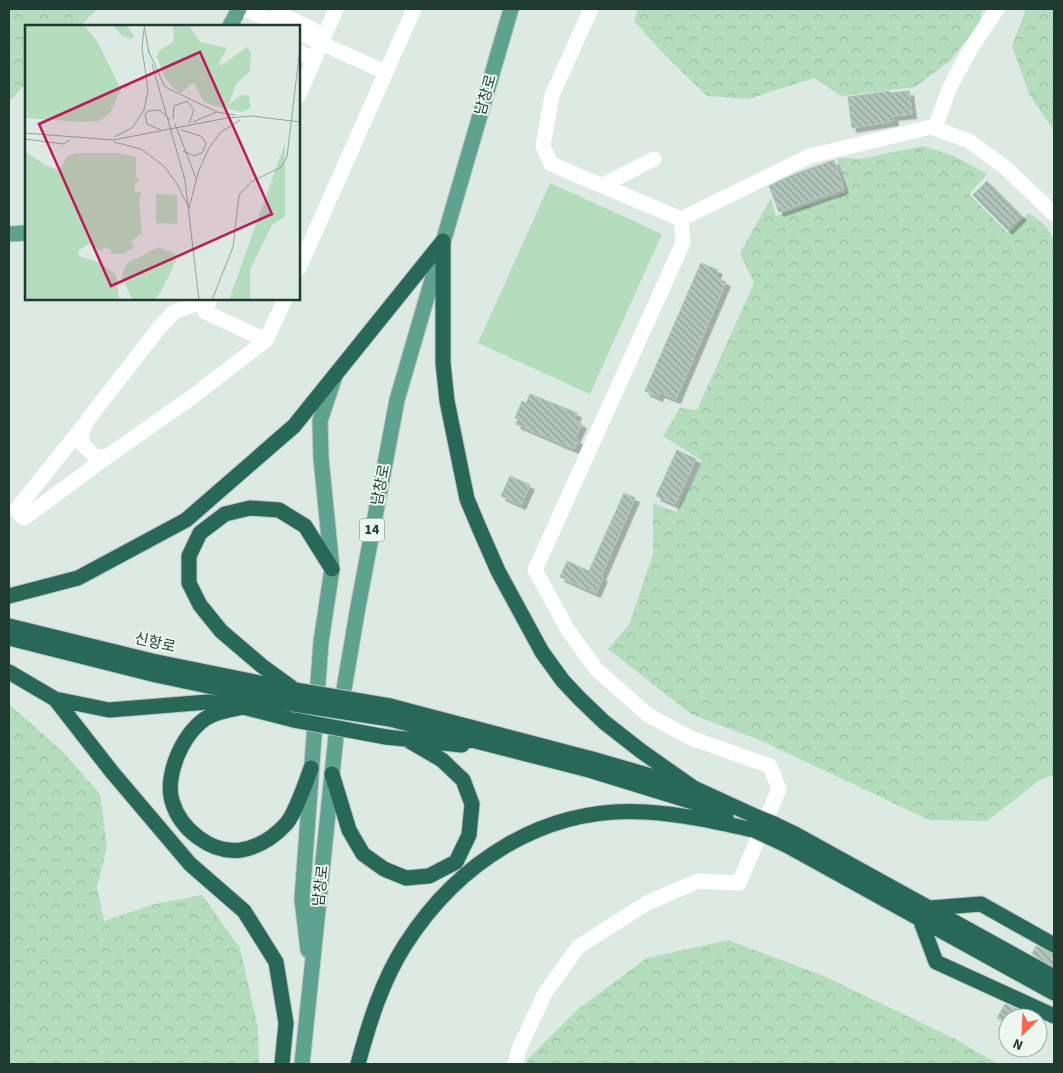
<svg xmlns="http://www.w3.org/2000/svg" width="1063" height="1073" viewBox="0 0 1063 1073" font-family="'Source Sans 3','Noto Sans KR',sans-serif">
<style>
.green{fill:#b3ddbc}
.forest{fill:url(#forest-crowns)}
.building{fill:url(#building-back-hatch);stroke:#afc4ba;filter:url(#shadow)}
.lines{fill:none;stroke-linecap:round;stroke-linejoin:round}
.major-casing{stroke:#bcc4c1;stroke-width:17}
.highway-casing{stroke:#bcc4c1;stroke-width:17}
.minor{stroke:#fff;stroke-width:15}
.major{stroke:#5ea38d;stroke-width:15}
.highway{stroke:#286857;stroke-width:15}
.highway-bridge-casing{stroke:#bcc4c1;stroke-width:17;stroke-linecap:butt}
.highway-bridge{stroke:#286857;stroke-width:15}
.labels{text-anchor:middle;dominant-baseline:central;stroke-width:4;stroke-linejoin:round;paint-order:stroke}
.shield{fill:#edf7f1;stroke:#5c736b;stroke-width:1}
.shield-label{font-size:14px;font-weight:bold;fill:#1e3a31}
.street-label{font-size:15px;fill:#1e3a31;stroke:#edf7f1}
.inset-road{fill:none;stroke:#91a49c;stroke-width:1}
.view{fill:#c2185b;fill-opacity:0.15;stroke:#c2185b;stroke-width:2.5}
.inset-edge{fill:none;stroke:#1e3a31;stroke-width:2.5}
</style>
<defs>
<pattern id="forest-crowns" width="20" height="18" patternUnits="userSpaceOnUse" patternTransform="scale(1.25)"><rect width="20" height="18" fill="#b3ddbc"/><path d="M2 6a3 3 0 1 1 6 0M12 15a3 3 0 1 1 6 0" fill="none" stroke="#9abea2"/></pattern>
<pattern id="building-back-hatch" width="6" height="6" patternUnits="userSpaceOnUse" patternTransform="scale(1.25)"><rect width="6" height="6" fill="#b2c5bc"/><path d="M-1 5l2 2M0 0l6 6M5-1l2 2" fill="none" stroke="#90a199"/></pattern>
<filter id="shadow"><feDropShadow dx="4.5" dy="4.5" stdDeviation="0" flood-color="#0004"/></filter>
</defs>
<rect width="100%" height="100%" fill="#ddeae3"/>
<path class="green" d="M550 183 662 234 590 394 478 343Z"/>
<path class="forest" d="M9 9H97L80 26H26V84L9 101Z
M638 9H982L980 23 950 61 915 87 841 96 814 78 748 99 707 96 662 52 634 21Z
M1026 9H1054V131L1029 94 1012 46Z
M923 146 954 156 987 174 969 194 1008 233 1029 213 1046 226 1054 239V775L1040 780 987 821 929 820 762 741 691 714 608 649 629 625 653 554V503L676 512 702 461 663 436 680 408 697 410 754 283 740 253 771 198 776 216 847 192 837 158 860 159Z
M9 704 63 752 100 794 107 847 97 887 104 921 155 904 202 895 240 948 258 1028 259 1064H9Z
M728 940 824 976 957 1040 998 1064H527V1060L578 1009 647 958Z"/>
<path class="building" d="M889 91V93L909 91 912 114 893 116 894 121 852 128 848 97Z
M834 160 844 189 779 212 769 186 795 174Z
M987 181 1022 216 1008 230 973 195Z
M701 263 718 270 715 277 726 282 676 399 660 393 658 397 645 391Z
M530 394 577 413 574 420 582 424 575 439 578 440 574 449 516 424 518 419 515 418 522 401 526 403Z
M677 450 696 459 675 504 656 496Z
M510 476 530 485 521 505 501 496Z
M624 493 635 498 601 576 603 577 596 593 560 577 567 561 589 571Z
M1036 946 1054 954V966L1032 954Z
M1005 1004 1031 1016 1029 1018H1008V1024L997 1018Z"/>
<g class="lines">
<defs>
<path id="major" d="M230 26 239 9
M9 234 26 233
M308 950 302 899 321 642 332 569 321 458 320 421 335 376
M302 1064 336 736 358 607 397 400 511 9"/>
<path id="highway" d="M443 241V363L447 401 467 499 480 530 498 571 542 652 563 681 580 699 604 722 641 751 695 789
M9 596 78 578 186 520 294 426 443 241
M9 626 152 661 289 689
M9 638 156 675 293 704
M9 672 55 699 109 710 208 702 243 707 294 720
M295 690 262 666 221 631 200 605 189 583V556L200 533 225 514 250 508 279 510 305 526 332 569
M55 699 112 772 190 864 244 911 276 962 286 1023 282 1064
M390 706 592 759 696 789 757 817
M243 707C232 709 220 711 210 716 185 728 164 774 172 801 180 829 211 854 241 850 259 847 274 837 286 824 295 814 306 782 311 768
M390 719 589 770 693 802 726 817
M386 737 462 745
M332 774 349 830 363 854 384 869 406 878 429 876 456 862 469 835 472 804 463 780 442 760 406 739
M774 824 795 834 1054 977
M769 837 788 846 1054 993
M930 908 981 904 1054 945
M920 919 936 962 1054 1016
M358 1064C369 1023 382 981 405 945 458 862 544 806 645 812 682 814 717 822 753 830"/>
</defs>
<use href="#major" class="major-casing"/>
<use href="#highway" class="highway-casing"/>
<path class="minor" d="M244 9 284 26
M278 9 285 16 314 30
M591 9 552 95 543 146 551 164 681 219 810 156 931 127 969 141 1006 168 1054 214
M299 33 385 72
M299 52 314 59
M299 95 336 9
M935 128 949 89 971 48 997 9
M603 185 654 159
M299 268 414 9
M210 299 174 312 159 328 89 418 82 431V444L96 457 108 456 192 397 266 340 285 299
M210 299 205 312 266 340
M84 425 16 510 24 518 108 456
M515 1064 519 1049 545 993 578 947 647 903 698 881 739 883 779 789 770 766 691 738 648 715 596 669 568 630 535 570 683 243 681 219"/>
<use href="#major" class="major"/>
<use href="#highway" class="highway"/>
<defs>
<path id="highway-bridge" d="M295 690 390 706
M293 704 390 719
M294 720 386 737
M757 817 774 824
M754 830 769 837"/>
</defs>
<use href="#highway-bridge" class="highway-bridge-casing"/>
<use href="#highway-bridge" class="highway-bridge"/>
</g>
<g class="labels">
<rect class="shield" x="359.5" y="518.5" width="25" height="23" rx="4"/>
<g class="shield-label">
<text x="372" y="530">14</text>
</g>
<g class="street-label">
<text transform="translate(486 95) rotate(-74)">남창로</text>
<text transform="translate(381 485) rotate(-79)">남창로</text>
<text transform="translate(155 643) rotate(13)">신항로</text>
<text transform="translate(321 886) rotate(-84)">남창로</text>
</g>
</g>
<g transform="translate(25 25)">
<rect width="275" height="275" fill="#ddeae3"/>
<path d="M131 169 152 170V199L131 198Z" fill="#b3ddbc"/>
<path d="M0 0H59L72 16 96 64 85 88 74 96 57 97 0 93ZM88 0H101L109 11 107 14 97 11ZM148 0H164L175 17 202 23 194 38 196 41 222 22 226 28 225 46 212 58 203 80 216 70 224 71 226 83 217 87 187 80 178 76 169 57 156 68 147 62 139 51 132 32 134 26 149 16ZM260 118V191L247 200 225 245V275H204ZM0 126 20 140 34 145 42 132 51 128H94L111 132V149L114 157 110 158V167L117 168 114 174 117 211 115 209 106 217 110 222 98 229H86L87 225 79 222 77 226 74 225 64 219 53 226 54 231 75 238 91 250 94 275H0ZM134 222 150 229 151 236 136 266 130 275H107L97 252 99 244 103 238Z" fill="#b3ddbc"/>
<path class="inset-road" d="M119 0 124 28M123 25 140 62 192 87M127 39 160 155 174 275M148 94 149 81 162 76 169 85 164 98M168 97 192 87 210 90M150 99 171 153M136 105 122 99 120 90 123 86 135 85 145 95M156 105 176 111 181 118 178 127 170 131 158 126M0 108 88 115 202 93 227 91 275 97M89 112 107 103 119 85 123 65 117 23 119 4M0 114 38 119 45 115M89 117 116 124 139 141 152 159 164 183M164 183 174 145 184 123 196 107 215 95M187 275 208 222 214 170 226 157 256 142 262 132 275 23"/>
<path class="view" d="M175 27 247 189 86 261 14 99Z"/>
<rect width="275" height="275" class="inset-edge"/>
</g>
<rect width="1063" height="1073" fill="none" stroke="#1e3a31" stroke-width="20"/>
<g transform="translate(1023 1033) rotate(204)"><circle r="24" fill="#edf7f1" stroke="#9aaba4"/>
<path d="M0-4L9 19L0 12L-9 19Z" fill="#fc6949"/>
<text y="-8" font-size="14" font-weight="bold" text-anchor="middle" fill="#1e3a31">N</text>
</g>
</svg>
